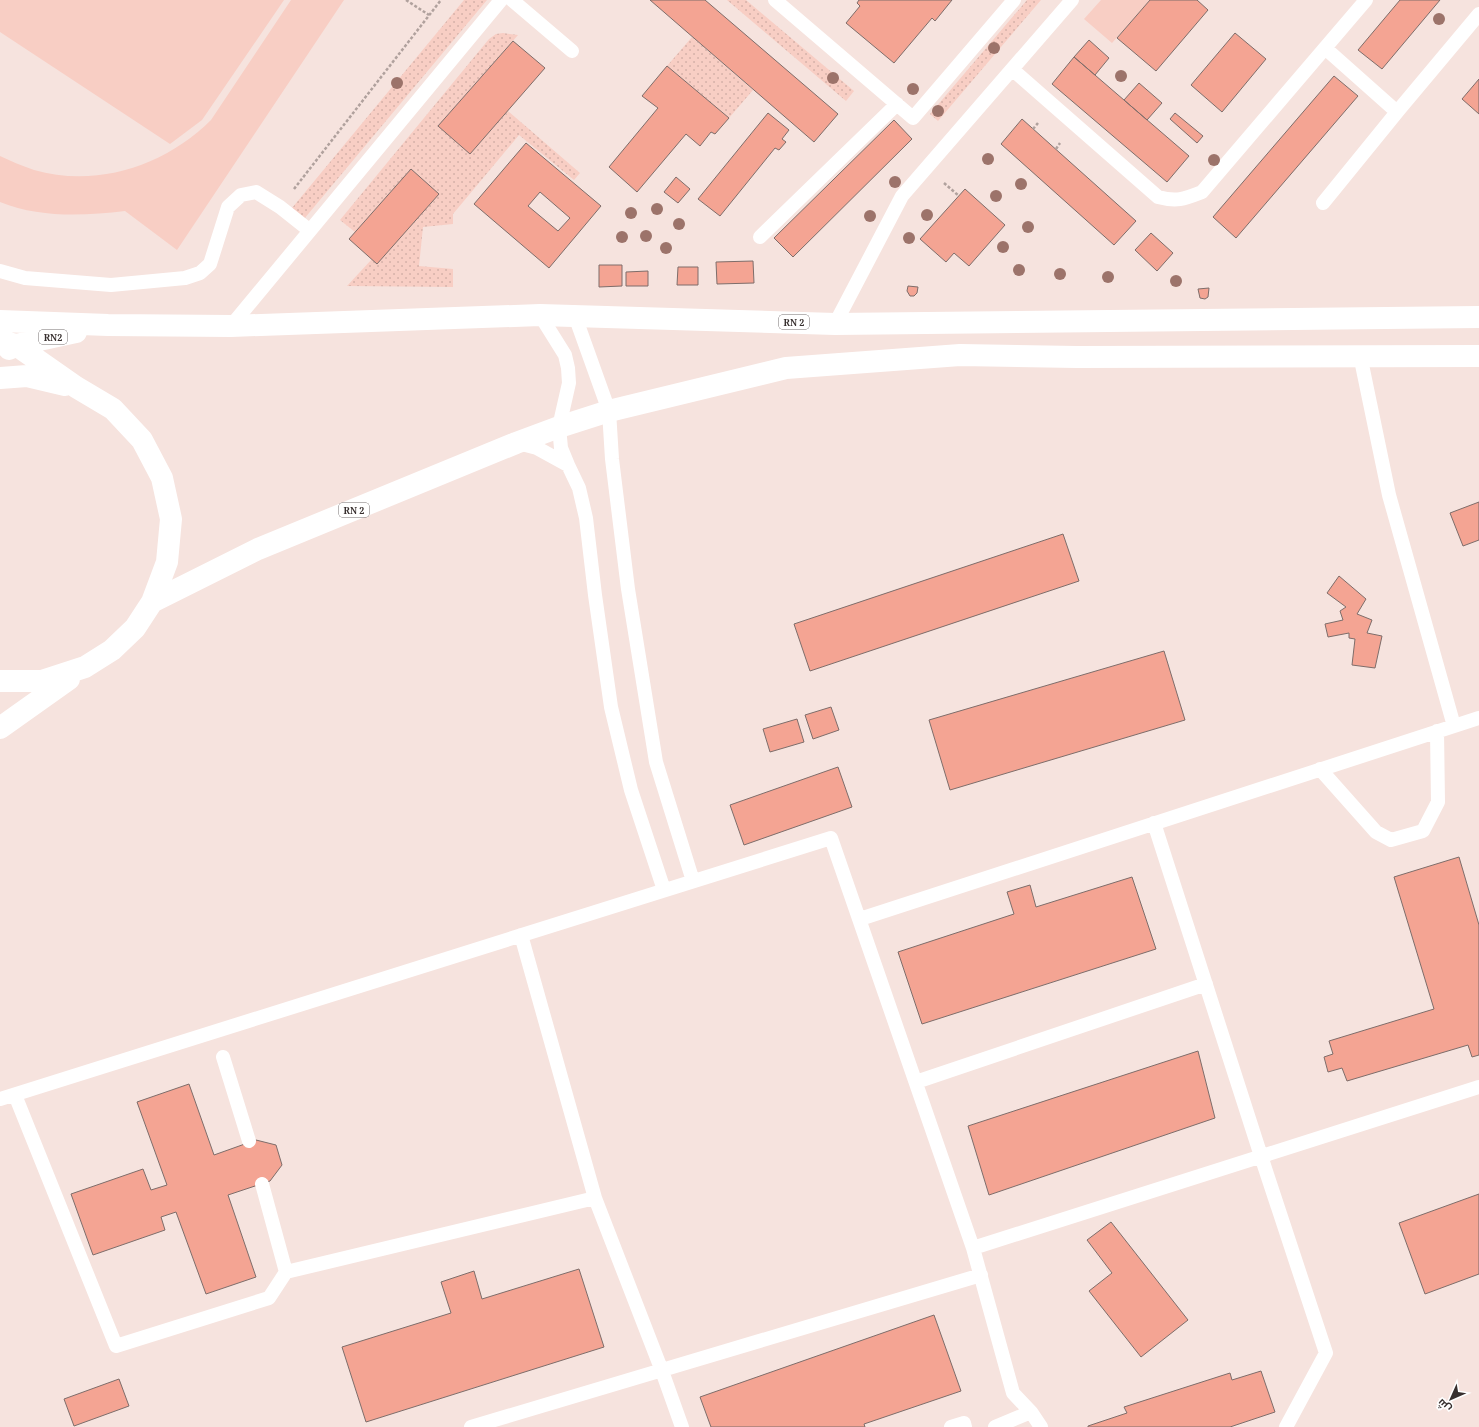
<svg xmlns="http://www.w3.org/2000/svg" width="1479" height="1427" viewBox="0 0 1479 1427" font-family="'Noto Serif',Cairo,serif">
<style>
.grass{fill:url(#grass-dots)}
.garden{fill:#f8cec4}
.building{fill:#f4a493;stroke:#7e6d6a;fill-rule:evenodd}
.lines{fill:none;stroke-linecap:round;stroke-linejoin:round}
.path{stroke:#b0a19d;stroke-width:2.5;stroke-dasharray:3 2;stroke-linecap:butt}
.service{stroke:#fff;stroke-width:14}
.primary{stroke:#fff;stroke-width:22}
.tree{fill:#9c736a}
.labels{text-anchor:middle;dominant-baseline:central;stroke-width:3.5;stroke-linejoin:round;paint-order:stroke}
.shield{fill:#fff;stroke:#736d6d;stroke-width:1}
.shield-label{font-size:9px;font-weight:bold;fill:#372f2e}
</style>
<defs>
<pattern id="grass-dots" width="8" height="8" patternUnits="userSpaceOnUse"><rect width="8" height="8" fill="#f8cec4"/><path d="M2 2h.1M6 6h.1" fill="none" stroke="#d5b1a9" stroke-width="1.8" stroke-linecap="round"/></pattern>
</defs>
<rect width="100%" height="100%" fill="#f6e3de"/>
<path class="grass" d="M464 0H487L304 219 292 208Z
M727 0H746L854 91 846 101Z
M1027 0H1041L938 121 930 114Z
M503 33 518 35 438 126 470 154 508 111 580 173 574 180 519 135 453 214V224L423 227 419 266 453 269V287L347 286 372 259 377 264 438 194 411 169 355 232 340 220 489 39 496 34Z
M692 37 753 90 729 118 667 66Z"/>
<path class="garden" d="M0 0H284L202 120 170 144 0 32Z
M291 0H344L177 250 125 211C83 216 40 218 0 202V156C11 161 22 166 34 170 97 188 165 166 211 120Z
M1101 0H1150L1112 43 1084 19Z"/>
<path class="building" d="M650 0H705L838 114 814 142Z
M859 0H952L935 21 932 18 894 63 846 23 860 6 857 3Z
M1150 0H1197L1208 10 1156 71 1117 38Z
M1400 0H1440L1382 69 1358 50Z
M1235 33 1266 59 1222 112 1191 85Z
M1089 40 1109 58 1095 75 1074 57Z
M513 41 545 68 470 154 438 126Z
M1074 57 1189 156 1167 182 1052 84Z
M667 66 729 118 715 134 711 132 700 146 686 134 637 192 609 167 658 108 642 96Z
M1334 76 1358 96 1236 238 1213 217Z
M1479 79V114L1462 99Z
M1139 83 1162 103 1147 120 1124 100Z
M768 113 789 130 782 139 786 142 779 150 775 148 720 216 698 199Z
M1175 113 1203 136 1197 143 1170 119Z
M1022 119 1136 221 1114 245 1001 144Z
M894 120 912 139 793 257 774 238Z
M526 143 601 206 549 268 474 204ZM540 192 570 218 558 231 528 206Z
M411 169 439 194 377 264 349 239Z
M676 177 690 189 678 203 664 192Z
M965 189 1005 225 969 266 954 253 946 262 920 239Z
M1151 233 1173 253 1157 271 1135 250Z
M753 261 754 283 717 284 716 262Z
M599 265H622V286L599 287Z
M678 267H698V285H677Z
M648 271V286H626V272Z
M908 286 918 287 917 293 914 296H910L907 291Z
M1209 288 1208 297 1205 299 1200 298 1198 289Z
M1479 502V540L1463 546 1450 513Z
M1063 534 1079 581 810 671 794 624Z
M1339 576 1366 599 1357 614 1372 620 1367 633 1382 636 1375 668 1352 665 1355 639 1349 638V633L1328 637 1325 624 1343 620 1340 611 1346 607 1327 593Z
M1164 651 1185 720 950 790 929 720Z
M831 707 839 730 813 739 805 715Z
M797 719 804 742 770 752 763 729Z
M838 767 852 807 744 845 730 805Z
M1459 857 1479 925V1055L1472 1057 1468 1045 1347 1081 1342 1068 1328 1072 1324 1057 1333 1054 1329 1041 1434 1009 1394 877Z
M1132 877 1156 949 922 1024 898 952 1014 914 1007 892 1030 885 1036 907Z
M1198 1051 1215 1118 989 1195 968 1126Z
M189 1084 214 1155 256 1140 276 1145 282 1165 270 1181 228 1195 256 1277 206 1294 176 1212 161 1217 165 1230 93 1255 71 1194 143 1169 151 1190 167 1185 137 1102Z
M1479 1194V1274L1425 1294 1399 1223Z
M1111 1222 1188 1320 1141 1357 1089 1291 1112 1273 1087 1240Z
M579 1269 604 1347 366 1422 342 1347 451 1313 441 1282 474 1271 482 1299Z
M934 1315 961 1391 864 1424 865 1427H711L700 1397Z
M1261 1371 1275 1412 1230 1427H1088V1426L1127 1413 1124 1407 1230 1373 1232 1380Z
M119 1379 129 1406 74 1426 64 1399Z"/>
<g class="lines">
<path class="path" d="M406 0 429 15
M1033 129 1038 123
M1056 149 1060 143
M944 183 959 196
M294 189 441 0"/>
<path class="service" d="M512 0 572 51
M775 0 913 118 1014 0
M1013 70 1158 197C1177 202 1184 199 1202 192L1366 0
M1397 112 1479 14
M1323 203 1397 112 1325 48
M760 237 897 104
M0 271 25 278 111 285 185 278 200 273 210 264 228 207 241 195 256 192 280 207 309 230
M540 315 565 355 568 368 569 383 559 427 561 448 568 465
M575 316 609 411 612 459 628 589 656 762 693 881
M835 324 902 196 1072 0
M231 326 501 0
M1360 355 1389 495 1454 726
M518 443 537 448 568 465 579 488 586 518 595 595 611 707 631 790 664 890
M1320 769 1376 832 1391 840 1423 831 1438 802 1437 731
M1154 823 1261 1156 1326 1353 1286 1427
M860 919 1479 718
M521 935 595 1198
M223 1057 249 1141
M916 1082 1206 984
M15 1095 116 1346 269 1298 286 1272 595 1198 662 1371 682 1427
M0 1099 831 838 973 1248 1013 1393 1031 1412 1041 1427
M262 1184 286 1272
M973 1248 1479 1087
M471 1427 981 1275
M951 1427 964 1423 965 1427
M995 1427 1031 1412"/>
<path class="primary" d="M0 321 108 325 231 326 540 315 835 324 1479 317
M0 341 16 345 76 387 113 409 142 440 162 478 171 519 167 562 152 602 135 628 112 650 85 667 42 681H0
M9 349 16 345 76 332
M0 378 27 376 65 385
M152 602 258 549 516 443 559 427 609 411 786 368 960 355 1077 357 1479 356
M0 728 69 679"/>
</g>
<g class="tree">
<circle cx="1439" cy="19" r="6"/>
<circle cx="994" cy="48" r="6"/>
<circle cx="1121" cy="76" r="6"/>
<circle cx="833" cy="78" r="6"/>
<circle cx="397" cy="83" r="6"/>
<circle cx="913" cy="89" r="6"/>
<circle cx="938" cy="111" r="6"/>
<circle cx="988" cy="159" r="6"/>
<circle cx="1214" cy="160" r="6"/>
<circle cx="895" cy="182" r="6"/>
<circle cx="1021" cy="184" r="6"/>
<circle cx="996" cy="196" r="6"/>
<circle cx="657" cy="209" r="6"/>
<circle cx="631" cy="213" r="6"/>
<circle cx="927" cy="215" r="6"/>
<circle cx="870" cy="216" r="6"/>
<circle cx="679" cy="224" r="6"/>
<circle cx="1028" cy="227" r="6"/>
<circle cx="646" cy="236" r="6"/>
<circle cx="622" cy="237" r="6"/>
<circle cx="909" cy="238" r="6"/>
<circle cx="1003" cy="247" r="6"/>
<circle cx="666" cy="248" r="6"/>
<circle cx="1019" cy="270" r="6"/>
<circle cx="1060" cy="274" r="6"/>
<circle cx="1108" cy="277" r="6"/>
<circle cx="1176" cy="281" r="6"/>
</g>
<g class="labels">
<g class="shield">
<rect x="779" y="315" width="30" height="14" rx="3"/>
<rect x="39" y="330" width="28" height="14" rx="3"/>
<rect x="339" y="503" width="30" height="14" rx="3"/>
</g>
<g class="shield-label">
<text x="794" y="322">RN 2</text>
<text x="53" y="337">RN2</text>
<text x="354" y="510">RN 2</text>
</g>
</g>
<g transform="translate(1451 1399) rotate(225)" stroke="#ffffff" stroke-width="3" paint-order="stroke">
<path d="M0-3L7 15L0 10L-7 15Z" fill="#372f2e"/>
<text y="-6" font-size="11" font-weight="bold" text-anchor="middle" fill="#372f2e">ش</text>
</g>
</svg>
